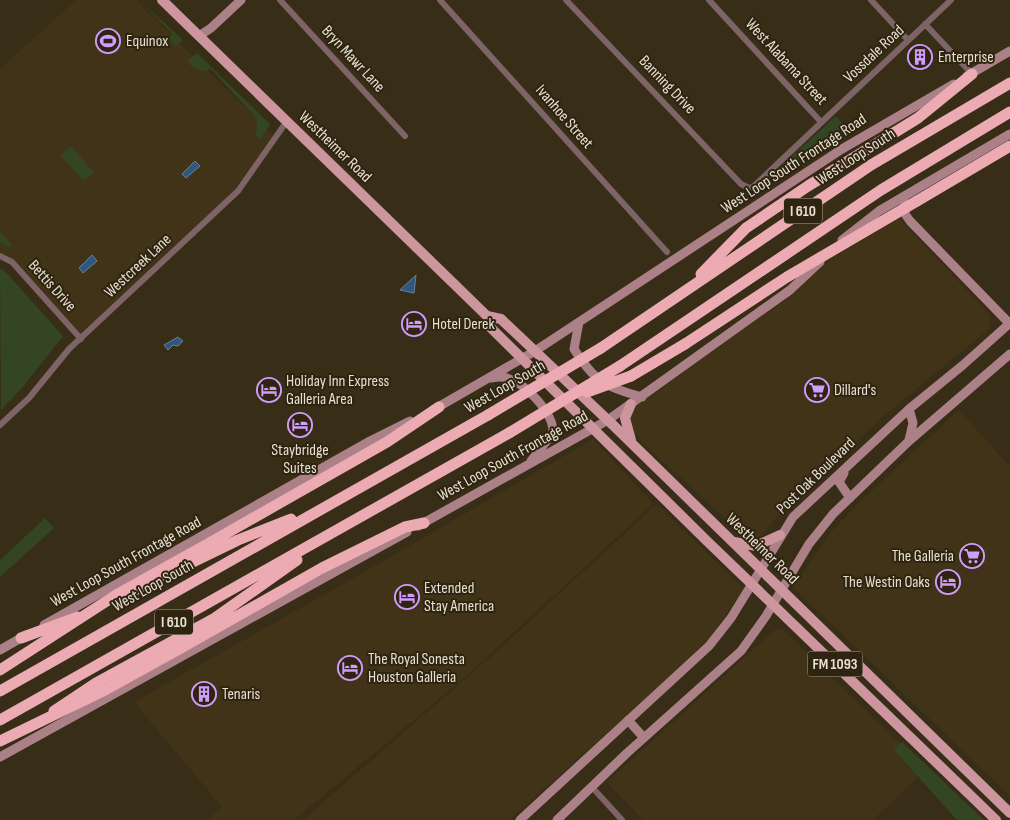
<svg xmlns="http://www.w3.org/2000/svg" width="1010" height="820" viewBox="0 0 1010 820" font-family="'Sofia Sans Condensed',sans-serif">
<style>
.built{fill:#413317}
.green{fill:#334523}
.water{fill:#30577e;stroke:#678097}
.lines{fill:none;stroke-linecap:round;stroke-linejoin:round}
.street{stroke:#7e6367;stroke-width:6}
.secondary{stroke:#ab8086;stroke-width:9}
.primary{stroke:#cd969e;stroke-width:10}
.highway{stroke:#ecaab3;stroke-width:11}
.highway-bridge{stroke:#ecaab3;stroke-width:11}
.labels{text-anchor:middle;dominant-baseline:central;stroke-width:4;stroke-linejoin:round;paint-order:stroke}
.shield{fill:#2e240f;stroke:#afa798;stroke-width:1}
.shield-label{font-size:15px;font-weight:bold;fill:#e6dfd2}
.poi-label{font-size:16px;fill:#e6dfd2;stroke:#2e240f;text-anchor:start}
.street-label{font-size:16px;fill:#e6dfd2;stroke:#2e240f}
</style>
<rect width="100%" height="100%" fill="#382e18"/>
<path class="built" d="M76 0H136L273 135 232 193 80 334 8 256 0 252V69Z
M899 218 991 316 989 329 887 413 816 480 793 497 761 536 748 538 661 460 619 418 789 297 831 259Z
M959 410 1010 467V796L793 587 832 531 862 500Z
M593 439 653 504 463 679 294 820H208L222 807 134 702 375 566Z
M657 504 744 589 706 643 678 670 509 820H303L503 646Z
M776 629H782L927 769 873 820H643L607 782Z"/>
<path class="green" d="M139 0 183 40 176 46 168 39 172 34Z
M197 53 270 124 260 140 256 136 257 119 210 68 206 72 191 66 188 60Z
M836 116 851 133 752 192Z
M71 146 94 172 84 181 60 155Z
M0 231 12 245 10 248 0 242Z
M2 268 63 336 22 388 1 410 0 270Z
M45 518 54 528 0 577V560Z
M902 742 984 820H957L894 750Z"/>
<path class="water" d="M195 161 200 166 186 178 182 174Z
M92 255 97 261 83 273 79 268Z
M416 275 414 293 400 290Z
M178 337 183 341 178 346 173 345 168 350 164 345Z"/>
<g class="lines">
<path class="street" d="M280 0 405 136
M440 0 667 252
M566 0 741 184 749 188 753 187 951 0
M709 0 821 122
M871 0 908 40
M925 24 972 74
M0 256 12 262 81 339
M0 425 29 398 69 349 238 191 287 121
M591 786 622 820"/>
<path class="secondary" d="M199 36 211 28 241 0
M967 76 1010 51
M905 203V214L910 221 1010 324
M842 240 879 211 1010 134
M579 322 574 349C595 382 605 387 642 397
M491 378C496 377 501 376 507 378 525 383 554 413 553 433L531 461
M909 409 913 423 909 440
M433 410 535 351 842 149 954 84
M844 473 839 482 850 498
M418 526 608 420 790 290 820 262
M44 625 370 441 410 421
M0 650 26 635
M628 720 644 738
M0 757 407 532
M520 820 709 646 731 618 793 517 909 409 963 365 1010 323
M557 820 627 753 741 651 766 616 809 544 833 514 909 441 1010 354"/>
<path class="primary" d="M162 0 487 316 491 328 708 542 996 820
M487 316 501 319 614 426 1010 813
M631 440 625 418 631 404
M734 542 756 546 780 535"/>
<path class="highway" d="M917 201 1010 146
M701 274 746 228 808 186 918 118 972 74
M601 348 871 165 1010 83
M620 366 881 190 1010 112
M631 376 685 344
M211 542 387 442 439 407
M135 590 238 540 291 519
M21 638 78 617
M181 648 322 568 405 527 424 523
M0 691C163 599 325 506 488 415
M54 711 96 683 215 618 297 560
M0 720 509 433"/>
<path class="highway-bridge" d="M685 344 787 277 917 201
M587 392 631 376
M488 415 601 348
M509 433 620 366
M0 670 116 595 211 542
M0 741 105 690 181 648"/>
</g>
<defs>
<symbol id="stadium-ring" viewBox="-11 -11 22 22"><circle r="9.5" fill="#2e240f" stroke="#d09dfe" stroke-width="1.5"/><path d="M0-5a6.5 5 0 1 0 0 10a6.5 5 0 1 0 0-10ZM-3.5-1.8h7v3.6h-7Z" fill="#d09dfe"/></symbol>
<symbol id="building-ring" viewBox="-11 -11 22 22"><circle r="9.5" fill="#2e240f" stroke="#d09dfe" stroke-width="1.5"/><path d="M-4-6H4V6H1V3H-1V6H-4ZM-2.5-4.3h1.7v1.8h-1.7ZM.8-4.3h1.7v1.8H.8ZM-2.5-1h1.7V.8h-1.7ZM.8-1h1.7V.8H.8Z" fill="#d09dfe"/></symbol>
<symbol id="hotel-ring" viewBox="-11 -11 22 22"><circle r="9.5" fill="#2e240f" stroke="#d09dfe" stroke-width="1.5"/><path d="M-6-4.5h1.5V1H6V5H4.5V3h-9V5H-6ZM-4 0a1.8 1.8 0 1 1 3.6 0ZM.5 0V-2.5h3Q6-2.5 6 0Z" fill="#d09dfe"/></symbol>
<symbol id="supermarket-ring" viewBox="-11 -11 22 22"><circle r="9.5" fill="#2e240f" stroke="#d09dfe" stroke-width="1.5"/><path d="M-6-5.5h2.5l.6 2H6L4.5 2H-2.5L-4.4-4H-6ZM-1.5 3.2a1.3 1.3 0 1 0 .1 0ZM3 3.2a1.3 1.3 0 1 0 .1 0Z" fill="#d09dfe"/></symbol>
</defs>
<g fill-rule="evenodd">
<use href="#stadium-ring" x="94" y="27" width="28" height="28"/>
<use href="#building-ring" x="906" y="43" width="28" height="28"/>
<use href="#hotel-ring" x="400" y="310" width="28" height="28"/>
<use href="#hotel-ring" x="255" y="376" width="28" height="28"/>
<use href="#supermarket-ring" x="803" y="376" width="28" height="28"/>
<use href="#hotel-ring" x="286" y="411" width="28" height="28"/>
<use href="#supermarket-ring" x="958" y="542" width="28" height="28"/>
<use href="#hotel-ring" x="934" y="568" width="28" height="28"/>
<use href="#hotel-ring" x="393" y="583" width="28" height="28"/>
<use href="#hotel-ring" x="336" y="654" width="28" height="28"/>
<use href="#building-ring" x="190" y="680" width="28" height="28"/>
</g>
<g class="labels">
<g class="shield">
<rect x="784" y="198.5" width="38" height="25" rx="4"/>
<rect x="155" y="609.5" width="38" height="25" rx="4"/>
<rect x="807.5" y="651.5" width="55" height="25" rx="4"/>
</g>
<g class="shield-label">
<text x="803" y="211">I 610</text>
<text x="174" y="622">I 610</text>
<text x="835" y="664">FM 1093</text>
</g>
<g class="poi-label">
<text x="126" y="41">Equinox</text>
<text x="938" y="57">Enterprise</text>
<text x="432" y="324">Hotel Derek</text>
<text x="286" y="381">Holiday Inn Express<tspan x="286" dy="18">Galleria Area</tspan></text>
<text x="834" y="390">Dillard's</text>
<text x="300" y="450" text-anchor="middle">Staybridge<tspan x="300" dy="18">Suites</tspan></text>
<text x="954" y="556" text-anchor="end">The Galleria</text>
<text x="930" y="582" text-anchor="end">The Westin Oaks</text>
<text x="424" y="588">Extended<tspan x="424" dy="18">Stay America</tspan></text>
<text x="368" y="659">The Royal Sonesta<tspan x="368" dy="18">Houston Galleria</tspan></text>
<text x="222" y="694">Tenaris</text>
</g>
<g class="street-label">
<text transform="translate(874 54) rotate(-43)">Vossdale Road</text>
<text transform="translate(353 59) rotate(47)">Bryn Mawr Lane</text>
<text transform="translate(786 62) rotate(47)">West Alabama Street</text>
<text transform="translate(667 85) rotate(46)">Banning Drive</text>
<text transform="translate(564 117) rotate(49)">Ivanhoe Street</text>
<text transform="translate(335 147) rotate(44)">Westheimer Road</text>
<text transform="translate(856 157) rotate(-33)">West Loop South</text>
<text transform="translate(794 164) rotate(-33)">West Loop South Frontage Road</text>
<text transform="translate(138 266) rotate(-43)">Westcreek Lane</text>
<text transform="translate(52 286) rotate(48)">Bettis Drive</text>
<text transform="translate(505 387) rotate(-30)">West Loop South</text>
<text transform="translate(513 456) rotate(-29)">West Loop South Frontage Road</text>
<text transform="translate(816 476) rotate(-44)">Post Oak Boulevard</text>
<text transform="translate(762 549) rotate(44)">Westheimer Road</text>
<text transform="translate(126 562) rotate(-29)">West Loop South Frontage Road</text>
<text transform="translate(153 586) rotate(-29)">West Loop South</text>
</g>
</g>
</svg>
